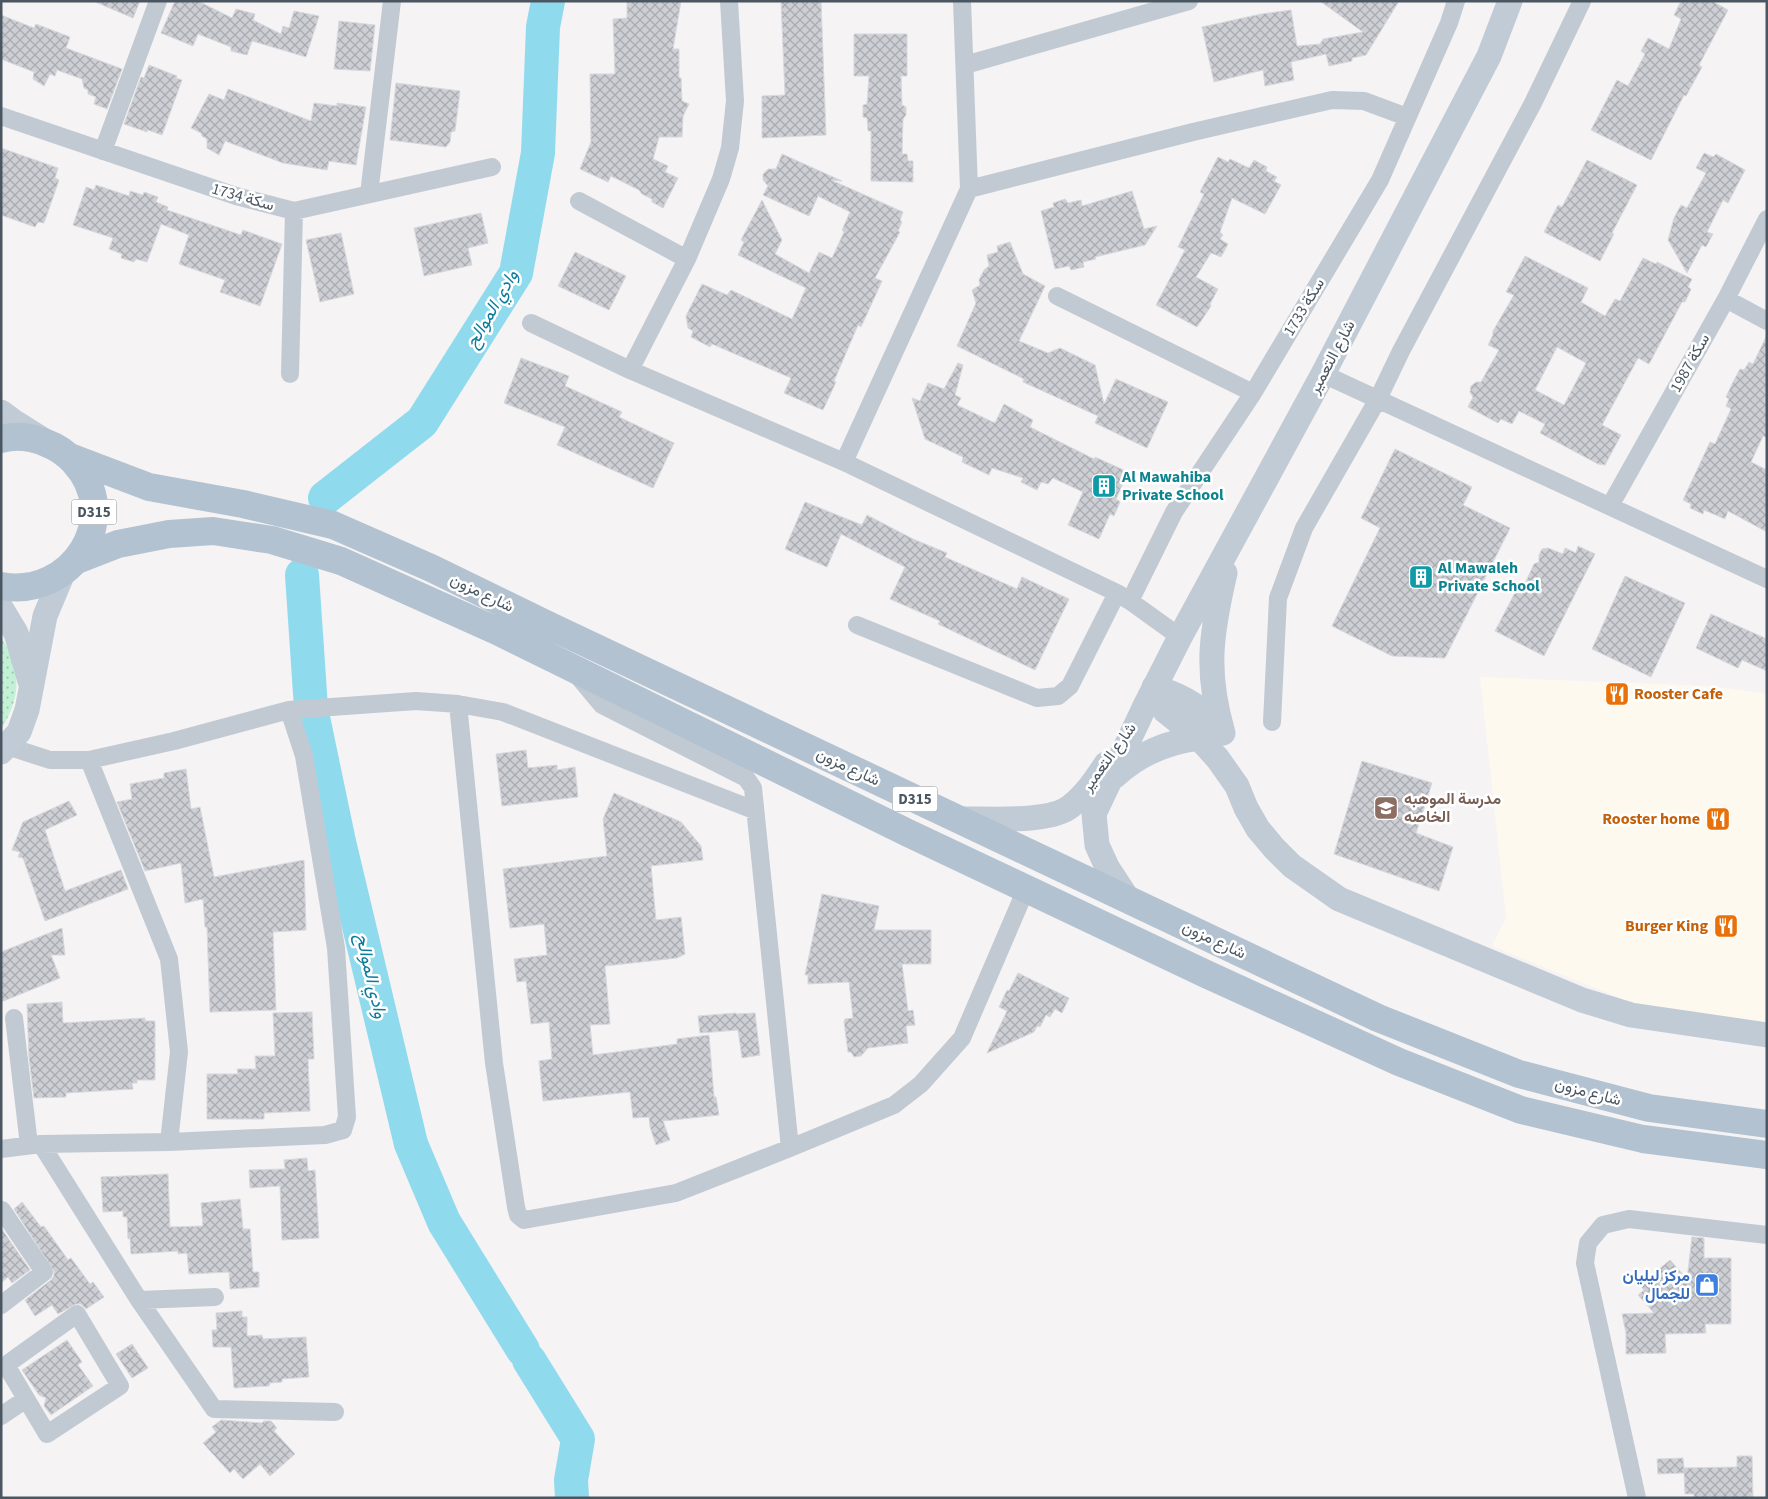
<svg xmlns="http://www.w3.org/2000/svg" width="1768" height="1499" viewBox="0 0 1768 1499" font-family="'Source Sans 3',Vazirmatn,sans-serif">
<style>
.commercial{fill:#fdf9ef}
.green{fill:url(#green-dots)}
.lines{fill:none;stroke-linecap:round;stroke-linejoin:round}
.river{stroke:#90daee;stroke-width:34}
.building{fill:url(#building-cross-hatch);stroke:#d7d9de;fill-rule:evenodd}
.street{stroke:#c1cad2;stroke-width:18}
.secondary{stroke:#c1cbd6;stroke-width:25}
.primary{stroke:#b3c2d1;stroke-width:28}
.labels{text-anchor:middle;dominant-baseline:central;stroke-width:5;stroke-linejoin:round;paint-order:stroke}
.shield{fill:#fff;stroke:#808990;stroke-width:1}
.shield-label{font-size:15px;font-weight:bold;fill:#4a5661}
.street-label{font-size:16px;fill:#4a5661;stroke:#fff}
.culture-label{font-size:16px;font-weight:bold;fill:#0d838f;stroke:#fff;text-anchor:start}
.food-label{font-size:16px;font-weight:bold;fill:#c56008;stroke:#fff;text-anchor:end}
.education-label{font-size:16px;font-weight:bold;fill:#785e54;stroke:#fff;text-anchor:start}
.shop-label{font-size:16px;font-weight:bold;fill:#366cbe;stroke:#fff;text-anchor:end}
.water-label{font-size:18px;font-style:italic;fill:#0c7c9b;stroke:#fff}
</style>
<defs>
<pattern id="green-dots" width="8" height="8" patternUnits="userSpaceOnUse" patternTransform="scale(1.25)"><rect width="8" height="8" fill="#c3f1d5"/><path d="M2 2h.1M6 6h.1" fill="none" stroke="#a0c6b0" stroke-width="1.8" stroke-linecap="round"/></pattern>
<pattern id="building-cross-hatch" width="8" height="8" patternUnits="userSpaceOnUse" patternTransform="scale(1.25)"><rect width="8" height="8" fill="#cdcfd5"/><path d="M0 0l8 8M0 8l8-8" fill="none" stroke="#a8abb0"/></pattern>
</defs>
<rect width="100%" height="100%" fill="#f5f3f3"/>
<path class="commercial" d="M1480 677 1712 686 1767 694V1023L1652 1011 1492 946 1506 917Z"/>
<path class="green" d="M1 637C21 670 22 696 1 729Z"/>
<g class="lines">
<path class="river" d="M325 498 422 422 516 273 538 153 543 27 548 1
M302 575 311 708 339 842 411 1144 444 1222 523 1350
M529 1360 578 1439 571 1480 572 1498"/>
</g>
<path class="building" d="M93 1H140L133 18Z
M175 1H198L232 18 236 9 255 14 253 20 281 34 283 26 289 28 294 11 319 16 306 57 252 41 247 55 231 51V47L198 34 193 46 161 33Z
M627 1H681L673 49H679V78H681L682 101 689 104 683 116 682 137H659L653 159 668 166 665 172 678 178 663 208 652 202V199L642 194 639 190 611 176 608 182 580 169 591 142 590 74H615L613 19 627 18Z
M781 1H821L826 135 762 138V96L785 95Z
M1320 1H1399L1366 55 1352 58V61L1329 66 1326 54 1291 62 1294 80 1265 86 1263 70 1214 82 1202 27 1261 14 1291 10 1297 46 1320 44 1323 39 1363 32Z
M1681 1H1712L1728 10 1699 65 1702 67 1686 96 1684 95 1651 160 1591 130 1617 80 1628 86 1645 54 1641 51 1648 38 1669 49 1681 19 1674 15Z
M1 15 34 28 36 24 70 37 66 48 122 69 107 109 94 104 96 97 88 94V90L84 88 82 79 57 70 55 76 50 74 44 86 33 79 34 72 1 59Z
M339 21 375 25 370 71 334 69Z
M854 34H907V76H901L902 105 906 107V115L903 119 902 154H907L908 161H913V182L871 181V131H868L867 118 863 117V105L867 104 869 76H854Z
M149 65 177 76 176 78 182 80 162 135 148 130 147 132 124 124 141 77 144 78Z
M396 83 460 91 455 131 451 132 450 142 446 147 390 140Z
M228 89 311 121 314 103 337 106V103L366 107 356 165 329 161 327 170 283 163 225 141 219 155 207 148V139L202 136 201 133 191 128 209 94 224 100Z
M1 148 58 168 55 178 59 180 44 223 38 222 35 227 1 215Z
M1704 153 1713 157 1716 154 1745 170 1728 203 1723 200 1707 232 1713 234 1706 247 1702 245 1687 273 1668 240 1674 218 1681 205 1687 208 1706 173 1696 168Z
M782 154 842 181 831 180 903 212 900 220 902 222 898 231 900 232 875 278 882 281 861 327 858 325 834 381 836 382 823 410 784 393 791 378 712 344 710 347 691 337 693 331 688 328 686 316 702 284 727 295 731 290 792 319 806 288 738 255 744 242 741 240 762 200 782 240 775 254 809 273 819 252 832 258 844 232 842 230 850 212 818 196 809 216 763 195 768 186 763 180V174L768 169H776Z
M1218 157 1228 162 1230 159 1249 168 1254 160 1267 167 1266 171 1277 177 1274 181 1281 185 1265 214 1232 198 1220 232 1223 235 1220 239 1228 244 1221 257 1211 253 1196 277 1218 289 1210 304 1211 306 1197 327 1156 305 1185 250 1178 247 1204 194 1200 192Z
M1587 160 1637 185 1612 233 1614 234 1600 261 1544 232 1558 205 1562 207Z
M96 185 129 196 130 191 143 195 144 192 158 197 156 202 168 207 167 210 241 235 243 230 282 244 260 306 220 292 225 280 179 264 189 235 161 224 147 262 136 259 134 262 121 258 122 254 109 249 113 238 73 225 86 187 94 190Z
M1132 191 1144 229 1157 226 1145 245 1095 257 1096 259 1083 262 1084 267 1071 270 1069 266 1055 269 1041 211 1054 207 1053 203 1065 199 1068 203 1081 200 1082 206Z
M481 213 488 243 468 248 472 265 424 276 414 228Z
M341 233 354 294 320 302 306 240Z
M1010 242 1023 274 1045 286 1019 341 1048 353 1060 348 1095 365 1104 404 1116 379 1168 402 1147 448 1095 423 1098 416 1023 382 1024 379 957 346 976 303 972 290 980 285 979 280 984 270 989 266 987 255 998 252 997 246Z
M575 252 626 276 609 310 558 286Z
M1525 256 1588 288 1581 302 1605 316 1615 299 1620 301 1643 258 1656 264 1657 262 1692 279 1688 287 1691 289 1685 302H1682L1649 364 1638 358 1602 425 1621 435 1605 465 1598 464 1540 433 1545 424 1519 411 1512 424 1501 419 1498 423 1468 407 1473 397 1470 392 1471 386 1476 382H1481L1499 350 1488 345 1493 335V331L1514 295 1506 292ZM1557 347 1586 363 1564 405 1535 390Z
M1767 335V438L1763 436 1751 462 1767 470V532L1728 511 1725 519 1704 510 1703 514 1690 508 1691 504 1683 500 1710 442 1715 444 1731 409 1726 406 1729 399 1726 397 1733 382 1740 369 1744 370 1749 362 1753 364Z
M521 358 569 376 565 386 622 412 619 417 674 443 653 488 557 445 565 427 504 403Z
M958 363 963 365 955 395 961 398 957 405 995 423 1004 404 1033 420 1030 427 1094 459 1095 457 1128 472 1116 499 1120 502 1114 516 1110 514 1099 539 1068 525 1083 492 1053 478 1048 484 1041 482 1037 490 1021 482 1023 478 992 468 989 475 962 462 963 457 925 439 912 398 920 401 928 383 944 389Z
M1395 449 1472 487 1463 505 1510 528 1445 658 1392 656 1332 626 1380 528 1361 518Z
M805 502 862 525 867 515 913 539 947 553 945 557 1017 589 1022 577 1069 599 1035 670 938 624 940 621 890 599 905 567 841 534 827 567 785 549Z
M1578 546 1595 554 1544 656 1495 631 1518 587 1522 590 1534 564 1539 562V555L1542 549 1548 548 1563 554 1565 548 1576 553Z
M1625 576 1685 603 1651 677 1592 649Z
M1711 614 1767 639V671L1742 660 1738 668 1696 648Z
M526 750 528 768 557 765V770L575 767 578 797 502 806 496 754Z
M1362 761 1432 783 1416 833 1453 847 1439 891 1334 854Z
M186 769 191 809 200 807 214 877 304 860 306 930 273 932 276 1010 210 1012 207 927H205L203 899 185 903 181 863 145 871 117 802 132 799 130 784 164 778V773Z
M614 793 681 822 701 846 703 860 651 866 656 920 681 917 685 954 677 958 605 966 610 1024 590 1025 593 1055 677 1044V1039L709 1035 714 1097H716L719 1115 663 1121 670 1140 656 1145 650 1127 649 1117 633 1118 630 1092 543 1101 539 1061 552 1059 549 1022 531 1024 526 981 517 982 514 959 547 955 544 924 510 928 503 869 607 856 603 819Z
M69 801 77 815 45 830 65 891 121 870 128 889 45 921 23 858 18 857 20 852 12 850 23 822Z
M822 894 879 906 874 930H931V964H902L908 1011 913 1010 915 1025 906 1026 908 1043 868 1048 861 1056 854 1057 851 1052H848L844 1022 845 1019 853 1018 849 982 808 984V975H805Z
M62 928 65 955H51L60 978 1 1002V952Z
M1018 973 1069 998 1062 1013 1055 1009 1050 1017 1046 1015 1040 1027 1037 1026 1034 1032 987 1053 1007 1011 999 1007 1007 990 1009 991Z
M62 1002 63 1023 145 1018V1021H155V1080H137V1083H132L133 1089 66 1093V1097L34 1098 29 1058 27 1004Z
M312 1012 314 1059H308L310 1111 264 1113V1119H207V1074H238L237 1069H256L255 1056H275L273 1013Z
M736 1013V1014L755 1013 760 1055 742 1058 738 1030 700 1033 698 1016Z
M307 1158 308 1171 315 1170 319 1238 282 1240 280 1186 250 1188 249 1170 285 1169 284 1160Z
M168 1174 170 1227 203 1226 201 1203 240 1199 243 1229H250L253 1272H259V1287L230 1289 229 1272 189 1274 187 1253 178 1254V1251L131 1254 130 1238 128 1239 127 1217H123V1211L103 1212 101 1177Z
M22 1202 41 1227 44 1226 68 1260 71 1258 90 1284 93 1282 104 1297 86 1309 81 1304H76L58 1314 52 1305 35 1316 25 1300 51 1280 54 1276V1271L14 1209Z
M1 1228 30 1270 12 1283 8 1277 1 1283Z
M1692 1237 1704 1238V1258H1731V1324H1705L1706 1333 1665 1334 1666 1353 1626 1354V1333L1622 1314 1654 1313 1638 1295 1644 1290 1640 1285 1670 1260 1687 1279Z
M242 1311V1317H247V1336L262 1335 263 1339 306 1337 309 1377 282 1379V1382L270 1383 269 1386 234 1388 231 1347H213L212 1330H217L216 1313Z
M67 1340 82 1362 78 1365 93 1386 51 1415 44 1406 46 1398 39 1395 22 1370Z
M132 1344 148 1368 132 1378 116 1354Z
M221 1420 262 1423 264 1421H271L277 1428 274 1431 295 1454 270 1476 260 1464 243 1479 234 1469 230 1473 203 1443 216 1432 212 1427Z
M1737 1456H1752L1753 1498H1694V1494H1685L1684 1473 1658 1474 1657 1459 1683 1458 1684 1468 1737 1467Z"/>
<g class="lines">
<path class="street" d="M962 1 969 189
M965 65 1189 1
M1 116 236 196 294 211 492 167
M103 151 158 1
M369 194 392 1
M579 201 687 259
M1057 296 1253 393
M1726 299 1767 321
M531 323 630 370 844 462 1117 593 1130 601 1180 637
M630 370 687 259 721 179 730 148 735 101 729 1
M290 374 294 211
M1323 374 1767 579
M844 462 969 189 1193 132 1332 100 1364 101 1407 117
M1610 506 1726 299 1767 219
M1130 601 1174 512 1253 393 1380 180 1449 23 1456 1
M857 625 1037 698 1058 696 1070 686 1117 593
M577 675 602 705 746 778 753 788 790 1148
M458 704 494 1063 516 1207 518 1215 524 1220 676 1193 790 1148 894 1105 921 1084 962 1038 1026 889
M1272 722 1278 598 1304 528 1378 399 1401 351 1533 103 1582 1
M7 746 50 760H89L174 741 289 710 416 701 458 704 503 712 754 810
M89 760 169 959 179 1052 169 1142
M14 1018 29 1145
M41 1144 139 1300 214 1409 335 1412
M1 1149 41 1144 169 1142 325 1135 343 1130 347 1117 336 948 304 756 289 710
M139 1300 215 1297
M1 1305 44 1272 2 1210
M77 1314 120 1386 47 1434 6 1365Z
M1 1416 26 1399
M1637 1498 1585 1263 1588 1243 1603 1225 1629 1219 1767 1235"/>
<path class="secondary" d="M1 412 13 421 45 441
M1 608 16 633 30 681
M1154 687 1165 711 1199 738 1218 759 1237 786 1246 808 1258 829 1274 848 1292 866 1339 899 1582 1000 1631 1015 1767 1035
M1154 687C1181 695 1205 708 1222 731
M1223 733C1205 671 1211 634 1225 573
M1 752 19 732 27 710 45 616 63 573
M1115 776C1139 754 1166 742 1199 738
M957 819C984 818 1050 824 1071 806 1086 794 1096 779 1106 764
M1128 899 1107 867 1097 845 1094 814 1144 708 1180 637 1323 374 1489 56 1510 1"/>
<path class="primary" d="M1 439C16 435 32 437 46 443 57 447 66 453 74 462 125 517 72 599 1 586
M70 457 149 487 243 504 333 525 431 568 550 626 1378 1018 1519 1074 1649 1108 1767 1124
M77 560 118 544 169 534 213 531 272 540 341 561 497 631 908 833 1206 974 1399 1062 1521 1110 1643 1139 1767 1155"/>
</g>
<defs>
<symbol id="building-square" viewBox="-11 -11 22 22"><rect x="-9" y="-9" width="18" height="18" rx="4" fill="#0f9aa8" stroke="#fff"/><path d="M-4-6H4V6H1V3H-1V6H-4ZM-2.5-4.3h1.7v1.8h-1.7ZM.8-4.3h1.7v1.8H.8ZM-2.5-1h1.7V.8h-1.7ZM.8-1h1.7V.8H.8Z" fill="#fff"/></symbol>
<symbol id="restaurant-square" viewBox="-11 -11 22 22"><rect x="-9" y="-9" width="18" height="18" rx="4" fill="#e8710a" stroke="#fff"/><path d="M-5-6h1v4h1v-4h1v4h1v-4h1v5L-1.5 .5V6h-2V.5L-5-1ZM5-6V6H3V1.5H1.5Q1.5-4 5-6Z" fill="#fff"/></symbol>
<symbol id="school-square" viewBox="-11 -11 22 22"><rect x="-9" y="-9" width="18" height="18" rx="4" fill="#8d6e63" stroke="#fff"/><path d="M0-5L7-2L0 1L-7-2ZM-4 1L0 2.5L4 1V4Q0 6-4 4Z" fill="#fff"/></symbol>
<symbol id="shop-square" viewBox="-11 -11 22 22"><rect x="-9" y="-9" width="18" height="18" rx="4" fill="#3f7fe0" stroke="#fff"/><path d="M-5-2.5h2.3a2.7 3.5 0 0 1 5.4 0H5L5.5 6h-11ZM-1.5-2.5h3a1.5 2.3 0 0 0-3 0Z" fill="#fff"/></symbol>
</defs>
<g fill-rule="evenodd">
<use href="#building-square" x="1090" y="472" width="28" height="28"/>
<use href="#building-square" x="1407" y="563" width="28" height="28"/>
<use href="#restaurant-square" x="1603" y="680" width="28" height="28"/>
<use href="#school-square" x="1372" y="794" width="28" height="28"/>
<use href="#restaurant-square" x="1704" y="805" width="28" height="28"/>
<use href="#restaurant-square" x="1712" y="912" width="28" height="28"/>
<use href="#shop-square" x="1693" y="1271" width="28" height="28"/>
</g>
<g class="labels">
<g class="shield">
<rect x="71.5" y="499.5" width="45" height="25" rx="4"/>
<rect x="892.5" y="786.5" width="45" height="25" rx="4"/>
</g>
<g class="shield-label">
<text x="94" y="512">D315</text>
<text x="915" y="799">D315</text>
</g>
<g class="street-label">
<text transform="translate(243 197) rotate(16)">سكة 1734</text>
<text transform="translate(1304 307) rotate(-59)">سكة 1733</text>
<text transform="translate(1332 357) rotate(-62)">شارع التعمير</text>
<text transform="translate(1690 363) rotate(-61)">سكة 1987</text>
<text transform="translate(482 593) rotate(26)">شارع مزون</text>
<text transform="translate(1109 757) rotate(-54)">شارع التعمير</text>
<text transform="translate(848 767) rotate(25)">شارع مزون</text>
<text transform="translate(1214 940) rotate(25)">شارع مزون</text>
<text transform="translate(1588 1092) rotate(15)">شارع مزون</text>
</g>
<g class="culture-label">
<text x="1122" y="477">Al Mawahiba<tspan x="1122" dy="18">Private School</tspan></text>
<text x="1438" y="568">Al Mawaleh<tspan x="1438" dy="18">Private School</tspan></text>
</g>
<g class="food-label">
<text x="1634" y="694" text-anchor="start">Rooster Cafe</text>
<text x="1700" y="819">Rooster home</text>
<text x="1708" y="926">Burger King</text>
</g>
<g class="education-label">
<text x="1404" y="799">مدرسة الموهبه<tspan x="1404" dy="18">الخاصه</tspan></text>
</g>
<g class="shop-label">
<text x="1690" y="1276">مركز ليليان<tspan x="1690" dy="18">للجمال</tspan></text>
</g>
<g class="water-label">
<text transform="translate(492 309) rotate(-60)">وادي الموالح</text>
<text transform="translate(371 976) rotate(77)">وادي الموالح</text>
</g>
</g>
<rect width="1768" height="1499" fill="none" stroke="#4a5661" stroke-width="5"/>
</svg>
